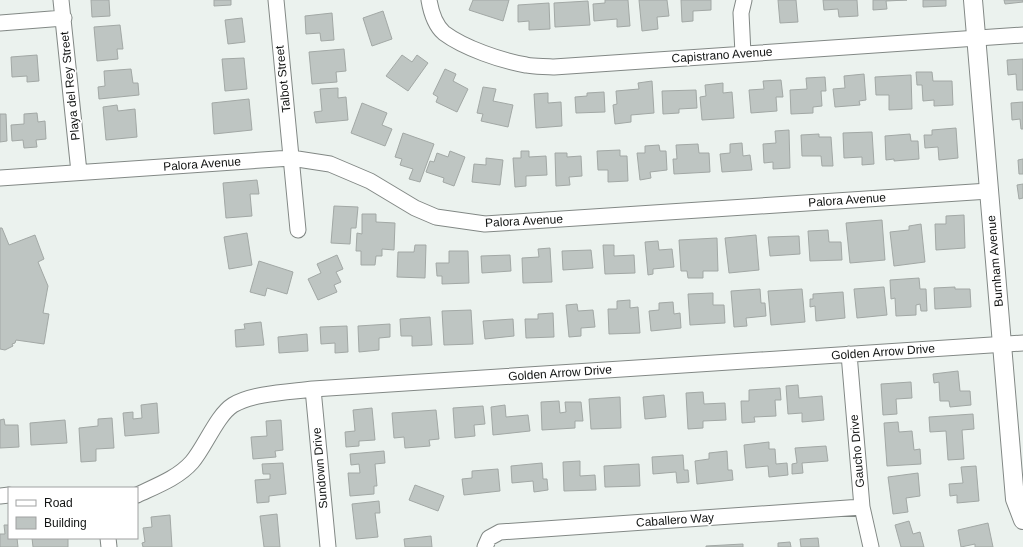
<svg xmlns="http://www.w3.org/2000/svg" width="1023" height="547" viewBox="0 0 1023 547" font-family="Helvetica,sans-serif">
<style>
.building{fill:#bec5c2;stroke:#a2a8a5}
.lines{fill:none;stroke-linecap:round;stroke-linejoin:round}
.minor-casing{stroke:#828885;stroke-width:17}
.tertiary-casing{stroke:#828885;stroke-width:20}
.minor{stroke:#fff;stroke-width:15}
.tertiary{stroke:#fff;stroke-width:18}
.labels{text-anchor:middle;dominant-baseline:central;stroke-width:3.5;stroke-linejoin:round;paint-order:stroke}
.street-label{font-size:12px;fill:#121413;stroke:#fff}
</style>
<rect width="100%" height="100%" fill="#ebf2ee"/>
<path class="building" d="M91 0H109L110 16 92 17Z
M214 0H231V5L214 6Z
M473 0H509L503 21 469 10Z
M605 0H628L630 26 617 27V19L594 21 593 4 605 3Z
M639 0H667L669 16 657 17 658 29 642 31Z
M681 0H711V10L693 11V21L682 22Z
M778 0H796L798 22 780 23Z
M823 0H857L858 16 839 17 838 9 824 10Z
M873 0H907L886 1 887 9 873 10Z
M923 0H946V6L923 7Z
M1004 0H1023V2L1005 4Z
M588 1 590 25 555 27 554 3Z
M549 3 550 29 529 30V21L518 22V5Z
M383 11 392 39 372 46 363 18Z
M332 13 334 40 321 41 320 33 306 34 305 16Z
M242 18 245 42 228 44 225 20Z
M120 25 123 49H117L118 59 97 61 94 27Z
M344 49 346 71 336 72 337 82 312 84 309 52Z
M37 55 39 81 27 82V76L12 77 11 57Z
M402 55 412 62 417 55 428 63 408 91 386 76Z
M244 58 247 89 225 91 222 59Z
M1023 59V90H1017L1016 74 1008 75 1007 60Z
M131 69 133 83H138L139 95 99 99 98 87 105 86 104 71Z
M445 69 456 74 453 81 468 89 457 112 436 102 438 97 433 94Z
M916 72H932L933 81H952L953 105 934 106V100L923 101 922 85H917Z
M864 74 866 100 859 101 860 105 835 107 833 89 845 88 844 76Z
M911 75 912 109 889 110V95H876L875 77Z
M825 77 826 91H821L822 106 813 107V113L791 114 790 90 807 89 806 78Z
M781 80 783 97H776L777 111 751 113 749 90 764 89 763 81Z
M652 81 654 113 631 115V122L615 124 613 105 617 104 616 91 639 89 638 83Z
M723 83V93L732 92 734 118 702 120 700 97 706 96 705 85Z
M483 87 496 89 493 101 513 105 508 127 481 121 483 114 477 113Z
M338 88V98L346 97 348 120 316 123 314 112 322 111 320 89Z
M696 90 697 108 679 109V113L663 114 662 91Z
M604 92 605 112 576 113 575 97 587 96V93Z
M548 93V103L561 102 562 126 536 128 534 94Z
M249 99 252 130 214 134 212 103Z
M1023 102V129H1021L1020 119 1012 120 1011 103Z
M362 103 387 113 382 125 392 129 385 146 351 133Z
M117 105 118 111 135 109 137 137 106 140 103 107Z
M37 113 38 122 45 121 46 139 36 140 37 147 24 148 23 140 12 141 11 125 24 124V114Z
M0 114H6L7 141 0 142Z
M956 128 958 158 939 160 938 147 925 148 924 135H932V130Z
M789 130 790 168 773 169V162L764 163 763 144 776 143 775 131Z
M872 132 874 164 862 165V157L844 158 843 133Z
M403 133 434 144 420 182 409 179 413 169 400 165 402 159 395 157Z
M819 134V137H831L833 166H822L821 156H802L801 135Z
M910 134 911 141H918L919 159 894 161V159L886 160 885 136Z
M742 143 743 156 750 155 752 170 722 172 720 154 730 153V144Z
M698 144 699 153H709L710 172 674 174 673 159H677L676 145Z
M659 145 660 151H666L667 170 650 172 651 178 640 180 637 153H645V146Z
M620 150V156H627L628 181 608 182V170H598L597 151Z
M450 151 465 157 454 186 443 182 444 178 426 172 430 161 434 162 437 153 448 157Z
M521 151H529V157L546 156 547 175 526 176V186L515 187 513 158H521Z
M555 153H567V157L581 156 582 176 569 177 570 185 556 186Z
M486 158 503 160 500 185 472 182 474 164 486 165Z
M1023 159V174H1019L1018 160Z
M257 180 259 194H250L252 216 226 218 223 183Z
M1023 184V198L1019 199 1017 185Z
M334 206 358 207 356 228H351L350 244 331 243Z
M362 214H376V222L395 223 394 250 382 249V256H376L375 265H361V251H356L357 233 362 234Z
M964 215 965 248 936 250 935 224H946V216Z
M882 220 885 260 850 263 846 223Z
M921 224 925 262 894 266 890 232 909 230V226Z
M0 228H2L9 245 35 235 44 259 38 262 48 286 43 313 49 314 44 344 16 340 15 343 12 344 13 346 5 350 0 349Z
M828 230 829 242H841L842 260 810 261 808 231Z
M247 233 252 265 229 269 224 237Z
M756 235 759 270 729 273 725 238Z
M799 236 800 254 770 256 768 237Z
M717 238 718 271H703V278H688L687 271H681L679 240Z
M658 241 659 250 672 249 674 267 653 269V274L648 275 645 242Z
M415 245H426L425 278 397 277 398 252H414Z
M603 245H614V256L634 255 635 273 605 274Z
M550 248 552 282 523 283 522 258 539 257 538 249Z
M591 250 593 268 563 270 562 251Z
M449 251H468L469 283 442 284V276H437L436 263H449Z
M337 255 343 269 336 272 341 282 334 285 337 292 318 300 308 279 321 273 317 264Z
M510 255 511 271 482 273 481 256Z
M259 261 293 272 287 294 267 288 265 296 250 292Z
M919 278 920 289H926L927 311H921L920 304 916 305V315L896 316 895 298 891 299 890 280Z
M884 287 887 315 857 318 854 289Z
M955 287V289H970L971 307 935 309 934 288Z
M760 289 761 303H765L766 316 746 318 747 326 734 327 731 291Z
M802 289 805 322 771 325 768 291Z
M843 292 845 318 816 321 815 306 810 307V299H813V294Z
M713 293V305H724L725 323 690 325 688 294Z
M630 300V308L638 307 640 333 609 334 608 309H617V301Z
M673 302 674 314 680 313 681 328 651 331 649 311 659 310V303Z
M577 304 578 311 593 310 595 327 581 328V336L569 337 566 305Z
M471 310 473 344 444 345 442 311Z
M553 313 554 337 526 338 525 319H538V314Z
M430 317 432 345 412 346V336H401L400 319Z
M513 319 514 336 485 339 483 321Z
M261 322 264 345 236 347 235 330 245 329 244 324Z
M390 324V337L379 338V350L359 352 358 326Z
M347 326 348 352 335 353V343L321 344 320 327Z
M307 334 308 351 279 353 278 337Z
M958 371 960 391H970L971 405 950 407 949 401H940L939 382 934 383 933 374Z
M911 382 912 398 896 399 897 414 883 415 881 384Z
M798 385 799 398 822 396 824 420 802 422V413L788 414 786 386Z
M780 388 781 400H775L776 416 754 417 755 422 742 423 741 401H749V390Z
M703 392 704 404 725 403 726 420 703 421V428L688 429 686 393Z
M664 395 666 417 645 419 643 397Z
M620 397 621 428 591 429 589 399Z
M559 401 560 413 566 412 565 402H581L583 421H575V428L542 430 541 402Z
M157 403 159 433 125 436 123 413 133 412V419L142 418 141 405Z
M505 405 506 417 528 415 530 431 493 435 491 407Z
M483 406 485 424 474 425 475 436 455 438 453 408Z
M372 408 375 440 359 441V446L346 447 345 432 355 431 353 410Z
M436 410 439 439 429 440 430 446 405 448 404 437 394 438 392 413Z
M973 414 974 429 962 430 964 459 948 460 946 431 930 432 929 417Z
M112 418 114 448 96 449V461L81 462 79 428 98 426V419Z
M4 419 5 425H18L19 447 0 448V420Z
M65 420 67 443 31 445 30 423Z
M281 420 283 450 275 451 276 457 253 459 251 437 267 436 266 421Z
M898 422 899 432 912 431 914 450 920 449 921 464 887 466 884 423Z
M769 442V449H775L776 464 787 463 788 475 769 477 768 466 746 468 744 445Z
M826 446 828 461 802 463 803 473 792 474V464L797 463 795 448Z
M384 451 385 463 375 464 377 486H374V494L350 496 348 473H360L359 464 351 465 350 454Z
M727 451 728 470H732L733 480 697 484 695 461 709 459V453Z
M683 455 684 470H688L689 482 677 483 676 472 653 474 652 457Z
M580 461V476L595 475 596 490 564 491 563 462Z
M283 463 286 494 269 496V502L257 503 255 480 270 479V474H263L262 464Z
M542 463 543 479H547L548 490 534 492 533 481 512 483 511 466Z
M639 464 640 486 605 487 604 466Z
M976 466 979 501 957 503V495L950 496 949 484 963 483 961 467Z
M498 469 500 491 464 495 462 479 472 478V471Z
M918 473 920 496 906 498 908 512 893 514 888 477Z
M415 485 444 496 438 511 409 500Z
M379 501 380 513H375L378 537 356 539 352 504Z
M277 514 280 547H264L260 516Z
M170 515 172 547H143L142 543 145 542 143 528 152 527 151 517Z
M909 521 913 534 920 532 924 547H901L895 525Z
M988 523 993 547H975V544L961 547 958 530Z
M4 525H9V538H17L18 547H0V534H5Z
M431 536 432 547H405L404 539Z
M32 538H68V547H33Z
M818 538 819 547H801L800 539Z
M790 542 791 547H778V543Z
M743 544V547H706V546Z"/>
<g class="lines">
<defs>
<path id="minor" d="M61 0 79 172
M276 0 298 230
M429 0C431 12 435 25 444 33 464 48 502 61 526 65 535 67 545 66 554 67L1023 35
M0 23 64 18
M743 54 741 13 744 0
M0 178 291 158 330 164 370 181 415 208 436 217 485 224 989 191
M849 354 862 507 871 547
M313 389 328 547
M137 495C156 486 178 478 192 462 205 447 217 415 233 405 253 393 289 392 313 389L1023 343
M0 496 9 495
M108 538 109 547
M485 547 489 538 500 532 862 507"/>
<path id="tertiary" d="M973 0 1015 499 1023 520"/>
</defs>
<use href="#minor" class="minor-casing"/>
<use href="#tertiary" class="tertiary-casing"/>
<use href="#minor" class="minor"/>
<use href="#tertiary" class="tertiary"/>
</g>
<g class="labels">
<g class="street-label">
<text transform="translate(722 55) rotate(-4)">Capistrano Avenue</text>
<text transform="translate(283 79) rotate(-96)">Talbot Street</text>
<text transform="translate(70 86) rotate(-96)">Playa del Rey Street</text>
<text transform="translate(202 164) rotate(-4)">Palora Avenue</text>
<text transform="translate(847 200) rotate(-4)">Palora Avenue</text>
<text transform="translate(524 221) rotate(-3)">Palora Avenue</text>
<text transform="translate(995 261) rotate(-95)">Burnham Avenue</text>
<text transform="translate(883 352) rotate(-4)">Golden Arrow Drive</text>
<text transform="translate(560 373) rotate(-4)">Golden Arrow Drive</text>
<text transform="translate(857 451) rotate(-95)">Gaucho Drive</text>
<text transform="translate(320 468) rotate(-95)">Sundown Drive</text>
<text transform="translate(675 520) rotate(-4)">Caballero Way</text>
</g>
</g>
<rect x="8" y="487" width="130" height="52" fill="#ffffff" stroke="#a0a1a1"/>
<rect x="16" y="500" width="20" height="6" fill="#ffffff" stroke="#a0a1a1"/>
<text x="44" y="507" font-size="12" fill="#121413">Road</text>
<rect x="16" y="517" width="20" height="12" fill="#bec5c2" stroke="#a0a1a1"/>
<text x="44" y="527" font-size="12" fill="#121413">Building</text>
</svg>
